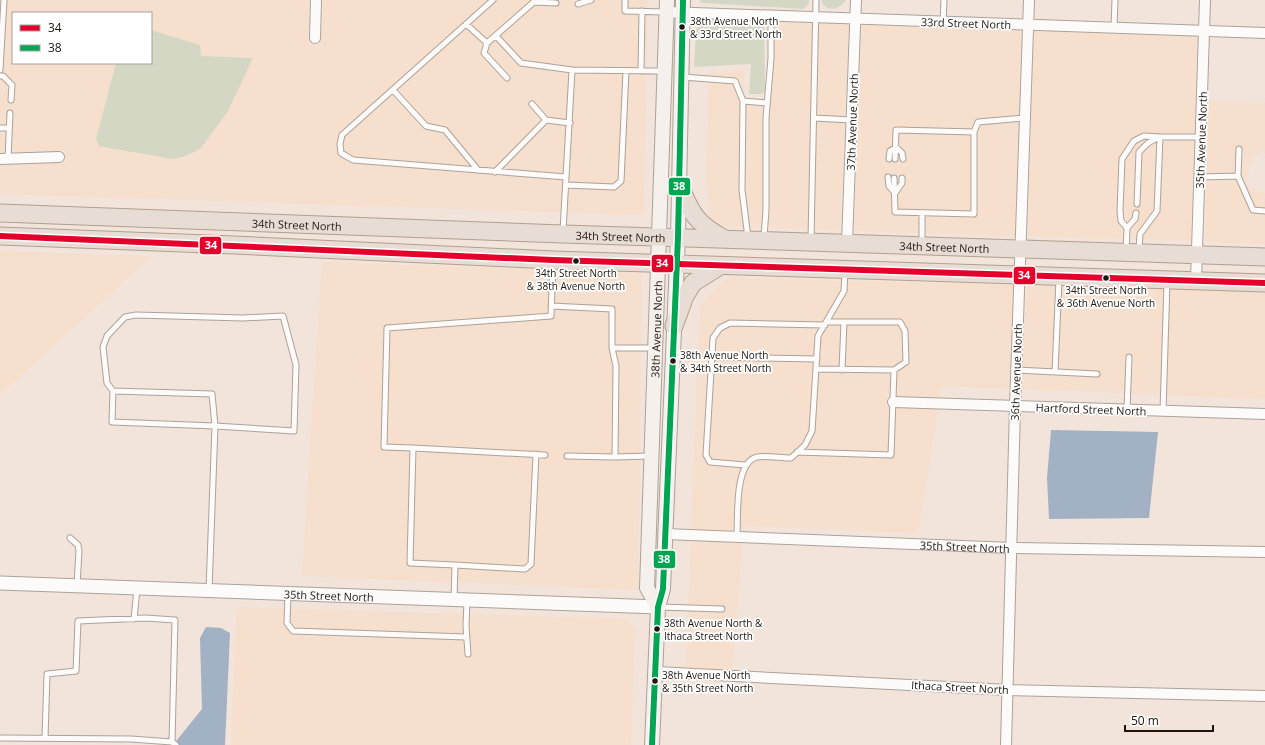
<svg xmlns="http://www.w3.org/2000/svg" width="1265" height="745" viewBox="0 0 1265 745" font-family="'Open Sans',sans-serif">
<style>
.built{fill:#f6dfcd;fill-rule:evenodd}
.green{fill:#d5d7c5}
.water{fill:#a2b1c4}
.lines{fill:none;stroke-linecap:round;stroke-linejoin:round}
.service-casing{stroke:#aca29a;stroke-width:7}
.minor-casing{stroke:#aca29a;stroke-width:12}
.tertiary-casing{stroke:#aca29a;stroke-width:15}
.secondary-casing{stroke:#aca29a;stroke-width:16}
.trunk-casing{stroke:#b19f8f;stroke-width:19}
.service{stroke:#fdfbf9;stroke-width:5}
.minor{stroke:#fdfbf9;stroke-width:10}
.tertiary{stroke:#fdfbf9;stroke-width:13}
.secondary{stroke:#f5f0eb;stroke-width:14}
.trunk{stroke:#e8ddd4;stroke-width:17}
.bus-1-casing{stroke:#fff;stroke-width:9}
.bus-2-casing{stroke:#fff;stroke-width:9}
.bus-1{stroke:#e4002b;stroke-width:6}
.bus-2{stroke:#00a651;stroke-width:6}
.bus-dot{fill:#1d150e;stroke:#fff;stroke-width:1.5}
.labels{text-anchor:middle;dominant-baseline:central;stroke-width:3.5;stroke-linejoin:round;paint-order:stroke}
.bus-label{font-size:10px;fill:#1d150e;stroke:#fff;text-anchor:start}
.street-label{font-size:11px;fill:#1d150e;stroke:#fff}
.line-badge{stroke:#fff;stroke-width:1.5}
.badge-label{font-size:11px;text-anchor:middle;font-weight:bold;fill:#fff}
</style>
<rect width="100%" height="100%" fill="#f2e4da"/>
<path class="built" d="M0 0H309L308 44H321L323 0H648L644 215 0 194V165L66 162 65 150 0 153ZM13 13H151V63H13Z
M767 22 849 25 840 230 715 226 711 224 706 181 709 72 745 69 743 94 749 99 766 98 771 91 770 28Z
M862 25 1021 31 1015 236 854 231Z
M1034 31 1197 37 1191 241 1028 236Z
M1209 101 1265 103V153L1262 152 1254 155 1245 180 1249 187 1265 193V244L1205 242Z
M0 251 152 256 0 395Z
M322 262 642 273 638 590 302 576Z
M727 278 1013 285 1009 389 942 386 940 397 886 396V407L938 409 918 533 745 526 744 531 691 529 700 305Z
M1027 285 1265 291V399L1022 389Z
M691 541 743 543 732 670 686 668Z
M237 607 626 619 635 629 631 745H231Z"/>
<path class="green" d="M699 0H809V4L803 9 702 3Z
M822 0H846C839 9 830 13 822 3Z
M707 22 762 25 764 28 765 91 762 94H749L751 64 694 67 696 29Z
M151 30 200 45 201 56 253 58 228 111 201 148 186 156 172 159 99 146 96 139 116 63H151Z"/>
<path class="water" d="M1051 430 1158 432 1149 518 1049 519 1047 478Z
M206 627 221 628 230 633 225 745H173L202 709 200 638Z"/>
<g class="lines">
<defs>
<path id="service" d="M493 0 342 135 340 144 341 153 353 160 566 177
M625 0V11L665 12
M534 2 556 3
M578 4 591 0
M943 22 944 0
M466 24 487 43 536 0
M1114 28 1115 0
M496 36 521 63 572 70
M487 43 484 53 507 78
M0 70 4 0
M641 71 642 11
M0 76H3L12 85 11 100
M683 77 735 81 743 101 767 103
M393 90 426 126 445 130 478 170
M743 101 742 190 748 238
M532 104 546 120
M814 118 852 120
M0 128H9
M8 159 10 113
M889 159 890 151 896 147 902 153 903 159
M895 159 896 130 974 132
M495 172 546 120 570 123
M1238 176 1239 149
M888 177 889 186 895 193 902 183V178
M1200 177 1238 176 1253 210 1265 211
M894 178 895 212 974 214V132L978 122 1025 118
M566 185 614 187 621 181 626 71
M1137 204 1139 152 1148 143 1159 137
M1127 228 1121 221 1120 211 1122 159 1134 141 1144 136 1160 137
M563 231 572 70 663 71
M764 237 766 210V118L771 58V16
M811 239 816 0
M922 242V213
M1139 250 1140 234 1157 211 1160 137H1201
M1126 251 1127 228 1135 219 1136 213
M551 306 612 309V348L616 366 615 457 650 456
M827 322H900L905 331 906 362 894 370
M612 348H655
M713 357 817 359
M842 370 844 322
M1016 370 1097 374
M1055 372 1059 279
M113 391 212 394 215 426 294 431 296 365 283 316 243 318 136 315 125 317 107 336 103 347 107 383 113 391 112 422 215 426 209 590
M1127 410 1129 357
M1163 411 1167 282
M413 448 545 455
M797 452 891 455 894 370 816 369
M567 456 615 457
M745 465 710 462 706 455 713 338 720 328 730 323 825 325
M737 537C738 519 734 462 757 457 767 455 780 458 791 458L805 445 812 431 818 336 844 291 845 271
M70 538 78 545 79 551 77 585
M455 565 525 569 531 564 536 454
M288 595 287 623 293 631 466 637
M454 599 455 565 410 563 413 448 384 447 387 328 551 316 553 262
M467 601 466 626 468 654
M659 607 722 609
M134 619 137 589
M0 738 131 739 172 742 176 745
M45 738 47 674 76 671 78 621 145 618 175 620 172 742"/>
<g id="minor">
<path d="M666 12 1265 33"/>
<path d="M315 38 316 0"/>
<path d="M0 159 59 157"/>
<path d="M847 243 856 0"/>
<path d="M1196 281 1205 0"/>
<path d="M893 402 1265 414"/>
<path id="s1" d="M665 534 1012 548 1265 552"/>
<path d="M656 672 1008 690 1265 696"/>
<path d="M1006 745 1015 407 1029 0"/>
</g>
<g id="tertiary">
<path id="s2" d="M0 583 658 607"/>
</g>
<g id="secondary">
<path id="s3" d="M658 607 647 588 667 0"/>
<path d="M652 745 658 607 663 589 678 237 683 0"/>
</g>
<g id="trunk">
<path d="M679 184C691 212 695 223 723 238"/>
<path id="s4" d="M0 213 563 234 1265 257"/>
<path d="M0 236 234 245 553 260 1265 283"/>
<path d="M674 326 685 296 693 283 720 266"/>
</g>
</defs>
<use href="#service" class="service-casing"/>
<use href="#minor" class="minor-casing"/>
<use href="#tertiary" class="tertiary-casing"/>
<use href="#secondary" class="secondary-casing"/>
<use href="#trunk" class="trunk-casing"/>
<use href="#service" class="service"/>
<use href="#minor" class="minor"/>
<use href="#tertiary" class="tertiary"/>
<use href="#secondary" class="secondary"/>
<use href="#trunk" class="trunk"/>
<defs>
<path id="bus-1" d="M0 236 553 260 1265 283"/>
<path id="bus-2" d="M652 745 658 607 663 589 678 237 683 0"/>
</defs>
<use href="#bus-1" class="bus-1-casing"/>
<use href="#bus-2" class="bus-2-casing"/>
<use href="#bus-1" class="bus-1"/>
<use href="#bus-2" class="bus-2"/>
</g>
<g class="bus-dot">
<circle cx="682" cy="27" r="3.5"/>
<circle cx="576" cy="261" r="3.5"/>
<circle cx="1106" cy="278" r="3.5"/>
<circle cx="673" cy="361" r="3.5"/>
<circle cx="657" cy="629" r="3.5"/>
<circle cx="655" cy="681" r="3.5"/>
</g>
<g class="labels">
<g class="bus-label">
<text x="690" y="21">38th Avenue North<tspan x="690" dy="13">&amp; 33rd Street North</tspan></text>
<text x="576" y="273" text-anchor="middle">34th Street North<tspan x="576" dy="13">&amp; 38th Avenue North</tspan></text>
<text x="1106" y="290" text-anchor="middle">34th Street North<tspan x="1106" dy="13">&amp; 36th Avenue North</tspan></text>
<text x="680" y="355">38th Avenue North<tspan x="680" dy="13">&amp; 34th Street North</tspan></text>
<text x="664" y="623">38th Avenue North &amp;<tspan x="664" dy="13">Ithaca Street North</tspan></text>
<text x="662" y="675">38th Avenue North<tspan x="662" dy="13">&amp; 35th Street North</tspan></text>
</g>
<g class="street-label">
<text transform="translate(966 23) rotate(2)">33rd Street North</text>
<text transform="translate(852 122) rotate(-88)">37th Avenue North</text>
<text transform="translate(1201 140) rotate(-88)">35th Avenue North</text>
<text stroke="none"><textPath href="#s4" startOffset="297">34th Street North</textPath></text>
<text stroke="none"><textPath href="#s4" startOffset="621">34th Street North</textPath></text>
<text stroke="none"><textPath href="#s4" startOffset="945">34th Street North</textPath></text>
<text stroke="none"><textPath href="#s3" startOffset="281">38th Avenue North</textPath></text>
<text transform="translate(1016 372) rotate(-88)">36th Avenue North</text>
<text transform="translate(1091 409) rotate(2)">Hartford Street North</text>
<text stroke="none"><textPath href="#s1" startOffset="300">35th Street North</textPath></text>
<text stroke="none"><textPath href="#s2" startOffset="329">35th Street North</textPath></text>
<text transform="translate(960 687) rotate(3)">Ithaca Street North</text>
</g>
</g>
<g class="line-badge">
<rect x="668" y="177" width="23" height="19" rx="4" fill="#00a651"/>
<rect x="199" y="236" width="23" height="19" rx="4" fill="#e4002b"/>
<rect x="651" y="254" width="23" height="19" rx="4" fill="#e4002b"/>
<rect x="1013" y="266" width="23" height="19" rx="4" fill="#e4002b"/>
<rect x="653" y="550" width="23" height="19" rx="4" fill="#00a651"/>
</g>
<g class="badge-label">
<text x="679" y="190">38</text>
<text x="211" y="249">34</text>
<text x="662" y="267">34</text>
<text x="1024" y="279">34</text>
<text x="664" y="563">38</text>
</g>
<rect x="12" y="12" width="140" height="52" fill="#ffffff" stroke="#a5a19f"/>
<rect x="20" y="25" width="20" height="6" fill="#e4002b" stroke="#a5a19f"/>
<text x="48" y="32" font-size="12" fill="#1d150e">34</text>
<rect x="20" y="45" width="20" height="6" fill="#00a651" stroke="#a5a19f"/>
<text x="48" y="52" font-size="12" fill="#1d150e">38</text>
<path d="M1125 725v6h88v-6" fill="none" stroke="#1d150e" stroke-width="2"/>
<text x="1131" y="725" font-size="12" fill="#1d150e" stroke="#ffffff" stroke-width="3" paint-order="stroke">50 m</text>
</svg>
